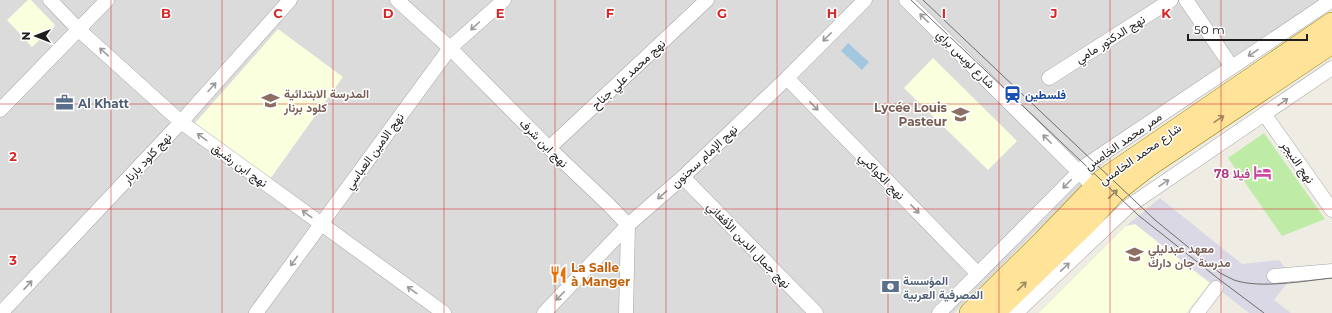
<svg xmlns="http://www.w3.org/2000/svg" width="1332" height="313" viewBox="0 0 1332 313" font-family="Montserrat,Vazirmatn,sans-serif">
<style>
.residential{fill:#dcdbdb}
.education{fill:#faffdd}
.grass{fill:#beeca7}
.plaza{fill:#dad8e5}
.water{fill:#a2c7df}
.lines{fill:none;stroke-linecap:round;stroke-linejoin:round}
.minor-casing{stroke:#a5a5a5;stroke-width:15}
.primary-casing{stroke:#987e00;stroke-width:22}
.minor{stroke:#fff;stroke-width:14}
.primary{stroke:#ffe399;stroke-width:21}
.tram{stroke:#6c6c6c;stroke-width:1}
.oneway{stroke:#9a9a9a}
.oneway2{stroke:#9a8a62}
.grid{fill:none;stroke:#d62828;stroke-width:1;stroke-opacity:0.55}
.labels{text-anchor:middle;dominant-baseline:central;stroke-width:3;stroke-linejoin:round;paint-order:stroke}
.street-label{font-size:12px;fill:#1e1e1e;stroke:#fff}
.education-label{font-size:12px;font-weight:bold;fill:#785e54;stroke:#fff;text-anchor:start}
.transit-label{font-size:12px;font-weight:bold;fill:#164399;stroke:#fff;text-anchor:start}
.service-label{font-size:12px;font-weight:bold;fill:#4e5e75;stroke:#fff;text-anchor:start}
.hotel-label{font-size:12px;font-weight:bold;fill:#b23c85;stroke:#fff;text-anchor:end}
.food-label{font-size:12px;font-weight:bold;fill:#c56008;stroke:#fff;text-anchor:start}
.grid-label{font-size:13px;text-anchor:middle;font-weight:bold;fill:#d62828;stroke:#fff;stroke-width:3;stroke-linejoin:round;paint-order:stroke}
</style>
<rect width="100%" height="100%" fill="#efede3"/>
<path class="residential" d="M0 0H1332V9L1106 161 954 313H0Z"/>
<path class="education" d="M28 0H31L55 25 32 47 7 20Z
M278 29 343 77 270 179 194 124Z
M933 58 1017 141 988 170 904 88Z
M1135 224 1209 283 1186 313H1039L1126 226Z"/>
<path class="grass" d="M1264 133 1325 219 1282 236 1228 158Z"/>
<path class="plaza" d="M1160 198 1242 264 1279 260 1291 275 1288 282 1274 300 1291 313H1249L1135 224 1126 226Z"/>
<path class="water" d="M848 43 869 62 862 70 841 51Z"/>
<g class="lines">
<defs>
<path id="minor" d="M50 0 79 30 181 122 444 313
M397 0 450 48 549 148 608 204 628 225 626 313
M906 0 1094 187
M1186 0 1232 67
M787 78 978 274
M1049 78 1171 0
M0 110 107 0
M1265 115 1332 210
M549 148 707 0
M683 177 816 313
M1274 276 1332 271
M1 313 181 122 290 0
M256 313 450 48 504 0
M544 313 628 225 683 177 787 78 865 0
M939 313 1086 165 1332 0
M1016 313 1129 206 1332 68
M1197 313 1216 288"/>
<path id="primary" d="M970 313 1043 241 1101 181 1332 23
M994 313 1089 221 1114 193 1147 167 1332 43"/>
</defs>
<use href="#minor" class="minor-casing"/>
<use href="#primary" class="primary-casing"/>
<use href="#minor" class="minor"/>
<use href="#primary" class="primary"/>
<path class="tram" d="M911 0 1138 215 1220 280 1264 313
M923 0 1155 220 1220 273C1225 275 1229 278 1234 280 1260 289 1304 281 1332 278"/>
</g>
<defs><path id="oneway-shaft" d="M-6 0H5M1.5-3L5.5 0L1.5 3" fill="none" stroke-width="1.6" stroke-linecap="round" stroke-linejoin="round"/></defs>
<g class="oneway">
<use href="#oneway-shaft" transform="translate(924 18) rotate(-135)"/>
<use href="#oneway-shaft" transform="translate(475 26) rotate(138)"/>
<use href="#oneway-shaft" transform="translate(827 37) rotate(135)"/>
<use href="#oneway-shaft" transform="translate(104 52) rotate(-138)"/>
<use href="#oneway-shaft" transform="translate(1253 53) rotate(146)"/>
<use href="#oneway-shaft" transform="translate(212 87) rotate(-48)"/>
<use href="#oneway-shaft" transform="translate(1283 102) rotate(-35)"/>
<use href="#oneway-shaft" transform="translate(814 106) rotate(46)"/>
<use href="#oneway-shaft" transform="translate(202 137) rotate(-144)"/>
<use href="#oneway-shaft" transform="translate(1047 139) rotate(-135)"/>
<use href="#oneway-shaft" transform="translate(1164 183) rotate(-34)"/>
<use href="#oneway-shaft" transform="translate(1067 184) rotate(135)"/>
<use href="#oneway-shaft" transform="translate(662 195) rotate(139)"/>
<use href="#oneway-shaft" transform="translate(915 209) rotate(46)"/>
<use href="#oneway-shaft" transform="translate(307 214) rotate(-144)"/>
<use href="#oneway-shaft" transform="translate(294 261) rotate(126)"/>
<use href="#oneway-shaft" transform="translate(1065 267) rotate(-44)"/>
<use href="#oneway-shaft" transform="translate(28 285) rotate(-47)"/>
<use href="#oneway-shaft" transform="translate(412 290) rotate(-144)"/>
<use href="#oneway-shaft" transform="translate(560 296) rotate(134)"/>
</g>
<g class="oneway2">
<use href="#oneway-shaft" transform="translate(1219 119) rotate(-34)"/>
<use href="#oneway-shaft" transform="translate(1113 194) rotate(-44)"/>
<use href="#oneway-shaft" transform="translate(1022 286) rotate(-44)"/>
</g>
<path class="grid" d="M111 0V313M222 0V313M333 0V313M444 0V313M555 0V313M666 0V313M777 0V313M888 0V313M999 0V313M1110 0V313M1221 0V313M0 104H1332M0 209H1332"/>
<defs>
<symbol id="station-bare" viewBox="-9 -9 18 18"><path d="M-3-6H3Q5-6 5-4V2Q5 4 3 4L4.5 6H3L1.5 4h-3L-3 6H-4.5L-3 4Q-5 4-5 2V-4Q-5-6-3-6ZM-3.5-4v3h7v-3ZM-3.5 1v1.5H-2V1ZM2 1v1.5H3.5V1Z" fill="#1a4fb4" stroke="#fff" stroke-width="2.5" paint-order="stroke"/></symbol>
<symbol id="school-bare" viewBox="-9 -9 18 18"><path d="M0-5L7-2L0 1L-7-2ZM-4 1L0 2.5L4 1V4Q0 6-4 4Z" fill="#8d6e63" stroke="#fff" stroke-width="2.5" paint-order="stroke"/></symbol>
<symbol id="office-bare" viewBox="-9 -9 18 18"><path d="M-6-3h4V-5.5h4V-3h4V5H-6ZM-1-4.5V-3h2v-1.5ZM-6 0V1H6V0Z" fill="#5c6f8a" stroke="#fff" stroke-width="2.5" paint-order="stroke"/></symbol>
<symbol id="hotel-bare" viewBox="-9 -9 18 18"><path d="M-6-4.5h1.5V1H6V5H4.5V3h-9V5H-6ZM-4 0a1.8 1.8 0 1 1 3.6 0ZM.5 0V-2.5h3Q6-2.5 6 0Z" fill="#d1479c" stroke="#fff" stroke-width="2.5" paint-order="stroke"/></symbol>
<symbol id="university-bare" viewBox="-9 -9 18 18"><path d="M0-5L7-2L0 1L-7-2ZM-4 1L0 2.5L4 1V4Q0 6-4 4Z" fill="#8d6e63" stroke="#fff" stroke-width="2.5" paint-order="stroke"/></symbol>
<symbol id="restaurant-bare" viewBox="-9 -9 18 18"><path d="M-5-6h1v4h1v-4h1v4h1v-4h1v5L-1.5 .5V6h-2V.5L-5-1ZM5-6V6H3V1.5H1.5Q1.5-4 5-6Z" fill="#e8710a" stroke="#fff" stroke-width="2.5" paint-order="stroke"/></symbol>
<symbol id="bank-bare" viewBox="-9 -9 18 18"><path d="M-6-4H6V4H-6ZM0-2.3a2.3 2.3 0 1 0 0 4.6a2.3 2.3 0 1 0 0-4.6Z" fill="#5c6f8a" stroke="#fff" stroke-width="2.5" paint-order="stroke"/></symbol>
</defs>
<g fill-rule="evenodd">
<use href="#station-bare" x="1000" y="82" width="25" height="25"/>
<use href="#school-bare" x="258" y="88" width="25" height="25"/>
<use href="#office-bare" x="52" y="90" width="25" height="25"/>
<use href="#school-bare" x="948" y="102" width="25" height="25"/>
<use href="#hotel-bare" x="1250" y="160" width="25" height="25"/>
<use href="#university-bare" x="1122" y="242" width="25" height="25"/>
<use href="#restaurant-bare" x="546" y="262" width="25" height="25"/>
<use href="#bank-bare" x="878" y="274" width="25" height="25"/>
</g>
<g class="labels">
<g class="street-label">
<text transform="translate(1110 39) rotate(-32)">نهج الدكتور مامي</text>
<text transform="translate(966 59) rotate(45)">شارع لويس براي</text>
<text transform="translate(628 74) rotate(-43)">نهج محمد علي جناح</text>
<text transform="translate(1123 141) rotate(-35)">ممر محمد الخامس</text>
<text transform="translate(544 143) rotate(45)">نهج ابن شرف</text>
<text transform="translate(374 151) rotate(-54)">نهج الامين العباسي</text>
<text transform="translate(1140 154) rotate(-35)">شارع محمد الخامس</text>
<text transform="translate(704 156) rotate(-43)">نهج الإمام سحنون</text>
<text transform="translate(147 158) rotate(-47)">نهج كلود بارنار</text>
<text transform="translate(1298 162) rotate(55)">نهج النيجر</text>
<text transform="translate(240 165) rotate(36)">نهج ابن رشيق</text>
<text transform="translate(882 176) rotate(46)">نهج الكواكبي</text>
<text transform="translate(749 245) rotate(46)">نهج جمال الدين الأفغاني</text>
</g>
<g class="education-label">
<text x="284" y="93">المدرسة الابتدائية<tspan x="284" dy="14">كلود برنار</tspan></text>
<text x="947" y="107" text-anchor="end">Lycée Louis<tspan x="947" dy="14">Pasteur</tspan></text>
<text x="1148" y="248">معهد عبدليلي<tspan x="1148" dy="14">مدرسة جان دارك</tspan></text>
</g>
<g class="transit-label">
<text x="1025" y="94">فلسطين</text>
</g>
<g class="service-label">
<text x="78" y="103">Al Khatt</text>
<text x="903" y="280">المؤسسة<tspan x="903" dy="14">المصرفية العربية</tspan></text>
</g>
<g class="hotel-label">
<text x="1250" y="173">فيلا 78</text>
</g>
<g class="food-label">
<text x="571" y="267">La Salle<tspan x="571" dy="14">à Manger</tspan></text>
</g>
</g>
<g class="grid-label">
<text x="166" y="18">B</text>
<text x="278" y="18">C</text>
<text x="388" y="18">D</text>
<text x="500" y="18">E</text>
<text x="610" y="18">F</text>
<text x="722" y="18">G</text>
<text x="832" y="18">H</text>
<text x="944" y="18">I</text>
<text x="1054" y="18">J</text>
<text x="1166" y="18">K</text>
<text x="13" y="161">2</text>
<text x="13" y="265">3</text>
</g>
<g transform="translate(36 36) rotate(270)" stroke="#ffffff" stroke-width="3" paint-order="stroke">
<path d="M0-3L7 15L0 10L-7 15Z" fill="#1e1e1e"/>
<text y="-6" font-size="11" font-weight="bold" text-anchor="middle" fill="#1e1e1e">N</text>
</g>
<path d="M1188 34v6h119v-6" fill="none" stroke="#1e1e1e" stroke-width="2"/>
<text x="1194" y="34" font-size="12" fill="#1e1e1e" stroke="#ffffff" stroke-width="3" paint-order="stroke">50 m</text>
</svg>
